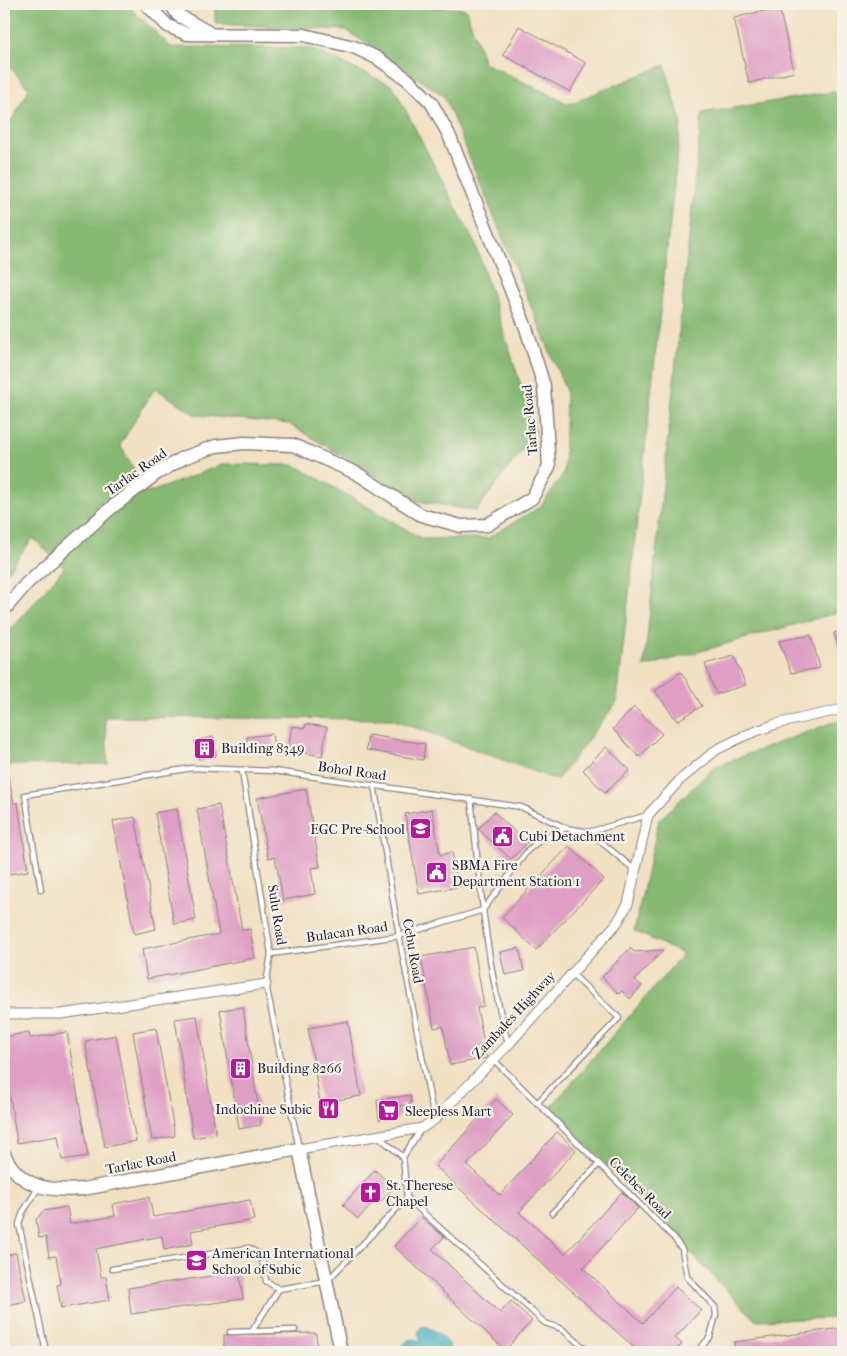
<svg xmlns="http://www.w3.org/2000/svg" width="847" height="1356" viewBox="0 0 847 1356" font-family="'IM FELL French Canon',serif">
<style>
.forest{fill:#87b973;stroke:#546e57}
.water{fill:#3eacbb;stroke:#30677b}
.building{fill:#df9fc5}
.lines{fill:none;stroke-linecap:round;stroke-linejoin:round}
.lane-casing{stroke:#8a817e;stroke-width:7}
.street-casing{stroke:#8a817e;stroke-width:11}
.secondary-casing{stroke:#8a817e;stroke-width:15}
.lane{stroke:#fff;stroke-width:4.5}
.street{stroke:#fff;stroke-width:9}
.secondary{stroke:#fff;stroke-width:12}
.labels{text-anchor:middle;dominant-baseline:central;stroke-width:4.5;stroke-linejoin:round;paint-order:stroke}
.street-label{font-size:14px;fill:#22223b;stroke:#f7f3e8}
.poi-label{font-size:14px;fill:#22223b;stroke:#f7f3e8;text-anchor:start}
</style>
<rect width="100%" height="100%" fill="#f7f3e8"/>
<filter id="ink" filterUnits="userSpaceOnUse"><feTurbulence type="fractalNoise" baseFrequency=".02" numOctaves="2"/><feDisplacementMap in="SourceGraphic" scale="10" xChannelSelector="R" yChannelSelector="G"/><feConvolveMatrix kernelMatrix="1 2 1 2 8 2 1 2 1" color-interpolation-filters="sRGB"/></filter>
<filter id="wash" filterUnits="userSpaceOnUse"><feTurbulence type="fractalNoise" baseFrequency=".0096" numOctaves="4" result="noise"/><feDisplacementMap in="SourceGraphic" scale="20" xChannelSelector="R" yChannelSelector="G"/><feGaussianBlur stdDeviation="1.12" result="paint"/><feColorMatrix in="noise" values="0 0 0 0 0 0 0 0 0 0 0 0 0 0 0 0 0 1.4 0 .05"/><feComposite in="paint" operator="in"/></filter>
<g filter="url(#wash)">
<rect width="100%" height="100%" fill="#f1e0c2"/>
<path class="forest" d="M4 4H126L171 47 309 48 393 86 476 246 536 432 476 511 418 501 289 424 196 415 155 388 120 445 148 493 224 464 295 465 423 539 488 538 541 506 564 473 566 391 444 96 346 30 215 24V4H390L466 9 484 63 569 104 665 65 681 122 617 702 557 780 392 719 105 717 108 764 4 765V638L64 568 33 538 4 576V122L12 120 29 89 4 60Z
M843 86V611L644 667 702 113 839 91Z
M843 721V1318L755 1320 551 1107 683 954 634 931 659 820 716 766 831 723Z"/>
<path class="water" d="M426 1326 440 1334 450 1345 447 1352H400L401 1347 408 1340 415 1339 422 1343 418 1333 421 1327Z"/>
<g id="blocks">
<path class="building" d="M779 7 794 72 749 83 734 18Z
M519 26 586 63 570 92 503 55Z
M843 630V657H841L834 633Z
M811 635 820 668 791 673 779 641Z
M734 656 746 685 716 694 705 664Z
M681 672 702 706 677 721 655 691Z
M634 707 662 734 639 757 613 729Z
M306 724 327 727 322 756 288 750 292 726 305 728Z
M272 734 274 748 245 752 247 737Z
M368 735 425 744 423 760 366 750Z
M213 737 216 756 198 759 195 741Z
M606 747 630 770 605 793 583 770Z
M4 776H8L14 803H18L28 871 4 875Z
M306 789 320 867 311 868 315 894 283 900 275 857 268 858 257 798Z
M219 805 242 930 250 929 255 958 147 979 142 949 219 934 197 809Z
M177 809 196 920 174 924 155 813Z
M432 809 440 855 452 852 458 887 419 894 405 814Z
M494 812 527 843 511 859 478 829Z
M135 817 156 929 134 934 113 821Z
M569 846 604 879 536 950 502 917Z
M474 947 484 1006 477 1008 487 1058 450 1065 443 1026 434 1028 421 957Z
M519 948 524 971 505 975 500 952Z
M630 948 634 952 663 950 635 980 642 986 630 999 622 991 619 994 602 977Z
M243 1007 261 1125 239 1129 220 1010Z
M197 1016 216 1134 193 1138 175 1019Z
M348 1021 361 1096 320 1103 308 1028Z
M156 1028 175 1136 152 1140 133 1032Z
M29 1032 30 1038 67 1032 88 1156 62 1160 58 1136 17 1143 4 1058V1037Z
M116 1035 136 1141 105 1147 85 1041Z
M410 1095 411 1104 399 1106 400 1117 379 1120 377 1100Z
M496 1099 513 1115 467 1165 500 1195 557 1132 576 1150 519 1212 565 1254 622 1192 638 1208 583 1268 643 1323 676 1287 701 1310 675 1338 682 1344 674 1352H661L655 1347 650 1352H639L435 1166Z
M375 1170 390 1184 388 1186 392 1189 381 1201 378 1198 358 1219 343 1205Z
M149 1197 153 1217 250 1200 254 1220 191 1231 193 1244 164 1250 162 1236 96 1249 101 1277H106L110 1300 61 1308 57 1285 61 1284 56 1256 49 1257 46 1237 39 1238 36 1220 43 1211 67 1207 70 1224 115 1216 113 1204Z
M421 1217 444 1237 432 1249 500 1313 511 1301 532 1321 505 1350 394 1246Z
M16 1253 26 1301 4 1306V1256Z
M239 1272 243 1299 131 1314 128 1288Z
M843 1328V1352H735L734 1342Z
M316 1333 317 1345 305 1346 306 1352H224V1335Z"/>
</g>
</g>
<g filter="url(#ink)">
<use href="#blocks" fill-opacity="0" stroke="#8a817e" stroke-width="1"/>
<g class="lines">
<defs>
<path id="lane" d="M242 771 271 954 266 984 299 1149
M374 785 399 936 434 1119
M471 799C480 881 486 964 508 1043
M589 832 648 815
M41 890 25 795 192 768 274 771 521 807 566 828 589 832 635 870
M271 954 399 936 483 910 528 850 542 839 566 828
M494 1060 673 1237 682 1249 687 1277 715 1307 716 1315 710 1337 697 1352
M537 1103 619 1018 572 974
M378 1136 403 1157 407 1198 545 1323 562 1329 589 1352
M403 1157 421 1129
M4 1175 11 1169
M39 1187 23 1212 19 1224 46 1352
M552 1213 599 1164
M112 1269 249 1248 261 1255 266 1281 279 1289 327 1281 407 1198
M252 1331 279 1289
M230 1332 295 1330"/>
<path id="street" d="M4 1014H61L266 984
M299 1149 422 1128 434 1120 509 1044 617 923 628 904 648 815 680 780 716 750 746 735 776 724 843 709"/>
<path id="secondary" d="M171 4 178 15 208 32
M4 610 27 583 111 508 156 474 183 458 216 446 244 443 293 445 358 474 421 515 461 526 487 525 532 498 549 467 544 386 526 328 449 135 431 102 407 79 377 58 354 47 304 35 187 34 168 26 146 4
M4 1154C19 1187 48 1192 83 1189L299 1149 341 1352"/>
</defs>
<use href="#lane" class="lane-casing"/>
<use href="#street" class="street-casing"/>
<use href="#secondary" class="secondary-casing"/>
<use href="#lane" class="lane"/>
<use href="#street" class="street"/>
<use href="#secondary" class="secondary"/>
</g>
</g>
<defs>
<symbol id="building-square" viewBox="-11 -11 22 22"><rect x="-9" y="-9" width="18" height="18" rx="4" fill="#b5179e" stroke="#f7f3e8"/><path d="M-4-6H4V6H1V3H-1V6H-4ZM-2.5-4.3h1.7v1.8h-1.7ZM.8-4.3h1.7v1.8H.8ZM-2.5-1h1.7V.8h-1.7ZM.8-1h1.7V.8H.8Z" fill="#fff"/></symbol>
<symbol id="school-square" viewBox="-11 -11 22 22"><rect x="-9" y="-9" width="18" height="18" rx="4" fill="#b5179e" stroke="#f7f3e8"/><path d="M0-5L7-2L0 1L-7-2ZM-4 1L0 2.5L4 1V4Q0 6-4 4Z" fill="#fff"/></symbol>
<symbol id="civic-square" viewBox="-11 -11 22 22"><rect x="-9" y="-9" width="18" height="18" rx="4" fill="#b5179e" stroke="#f7f3e8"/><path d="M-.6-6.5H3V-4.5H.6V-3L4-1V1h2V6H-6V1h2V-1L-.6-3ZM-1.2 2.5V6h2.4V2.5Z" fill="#fff"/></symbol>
<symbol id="restaurant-square" viewBox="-11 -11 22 22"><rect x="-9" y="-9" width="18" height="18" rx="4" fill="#b5179e" stroke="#f7f3e8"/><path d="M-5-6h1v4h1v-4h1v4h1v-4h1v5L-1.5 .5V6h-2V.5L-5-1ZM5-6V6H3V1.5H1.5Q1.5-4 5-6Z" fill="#fff"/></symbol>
<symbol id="supermarket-square" viewBox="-11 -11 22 22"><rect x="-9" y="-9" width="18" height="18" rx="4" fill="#b5179e" stroke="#f7f3e8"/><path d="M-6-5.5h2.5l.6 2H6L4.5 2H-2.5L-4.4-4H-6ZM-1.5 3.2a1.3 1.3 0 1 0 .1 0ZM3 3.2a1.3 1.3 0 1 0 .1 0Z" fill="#fff"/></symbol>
<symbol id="church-square" viewBox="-11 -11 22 22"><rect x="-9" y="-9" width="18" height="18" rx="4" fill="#b5179e" stroke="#f7f3e8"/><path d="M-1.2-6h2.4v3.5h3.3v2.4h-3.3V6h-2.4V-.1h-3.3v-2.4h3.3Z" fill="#fff"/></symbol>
</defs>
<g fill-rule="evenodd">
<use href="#building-square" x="192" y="736" width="25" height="25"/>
<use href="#school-square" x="408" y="816" width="25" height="25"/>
<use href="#civic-square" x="490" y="824" width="25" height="25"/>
<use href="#civic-square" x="424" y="860" width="25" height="25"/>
<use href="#building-square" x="228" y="1056" width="25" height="25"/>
<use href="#restaurant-square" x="316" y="1096" width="25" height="25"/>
<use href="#supermarket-square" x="376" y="1098" width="25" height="25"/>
<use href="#church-square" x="358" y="1180" width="25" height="25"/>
<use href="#school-square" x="184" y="1248" width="25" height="25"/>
</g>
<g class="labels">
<g class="street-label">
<text transform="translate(530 420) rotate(-95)">Tarlac Road</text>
<text transform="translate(136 472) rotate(-35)">Tarlac Road</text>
<text transform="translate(352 771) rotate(8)">Bohol Road</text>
<text transform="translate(277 915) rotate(81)">Sulu Road</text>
<text transform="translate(347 932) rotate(-8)">Bulacan Road</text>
<text transform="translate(413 951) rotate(80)">Cebu Road</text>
<text transform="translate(514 1015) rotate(-47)">Zambales Highway</text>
<text transform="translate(141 1163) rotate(-11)">Tarlac Road</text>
<text transform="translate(640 1188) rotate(45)">Celebes Road</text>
</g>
<g class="poi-label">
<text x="221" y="748">Building 8349</text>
<text x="405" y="829" text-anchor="end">EGC Pre-School</text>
<text x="519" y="836">Cubi Detachment</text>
<text x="452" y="865">SBMA Fire<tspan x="452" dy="16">Department Station 1</tspan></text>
<text x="257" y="1068">Building 8266</text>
<text x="312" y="1109" text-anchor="end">Indochine Subic</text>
<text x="405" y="1111">Sleepless Mart</text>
<text x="386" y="1185">St. Therese<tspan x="386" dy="16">Chapel</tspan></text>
<text x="212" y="1253">American International<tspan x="212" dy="16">School of Subic</tspan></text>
</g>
</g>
<rect width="847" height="1356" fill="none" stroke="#f7f3e8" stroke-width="20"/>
</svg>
